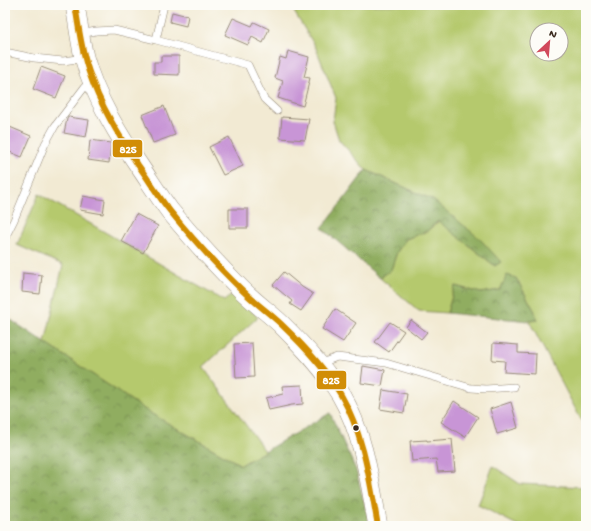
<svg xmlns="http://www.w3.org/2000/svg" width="591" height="531" viewBox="0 0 591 531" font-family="'Gochi Hand',sans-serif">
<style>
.grass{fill:#b5c96d;stroke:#787a46;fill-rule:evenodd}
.forest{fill:url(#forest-crowns);stroke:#666c3f}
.building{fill:#c895d6}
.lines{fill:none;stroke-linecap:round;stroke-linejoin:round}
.lane-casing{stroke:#968a78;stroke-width:8}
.secondary-casing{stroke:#968a78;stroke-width:20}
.lane{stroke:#fff;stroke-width:7}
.secondary{stroke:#fff;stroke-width:19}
.bus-1-casing{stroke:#fdfcf7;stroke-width:9}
.bus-1{stroke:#d18d06;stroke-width:6}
.bus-dot{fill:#3b2a1e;stroke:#fdfcf7;stroke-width:1.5}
.line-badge{stroke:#fdfcf7;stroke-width:1.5}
.badge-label{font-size:11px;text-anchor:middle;font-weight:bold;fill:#fff}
</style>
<defs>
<pattern id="forest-crowns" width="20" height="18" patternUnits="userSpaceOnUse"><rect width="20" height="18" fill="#90ad60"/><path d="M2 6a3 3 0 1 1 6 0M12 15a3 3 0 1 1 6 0" fill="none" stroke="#778d4f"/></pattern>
</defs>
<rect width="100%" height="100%" fill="#fdfcf7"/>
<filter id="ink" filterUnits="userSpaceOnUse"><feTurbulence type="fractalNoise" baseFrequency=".025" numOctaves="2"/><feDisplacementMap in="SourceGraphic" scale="8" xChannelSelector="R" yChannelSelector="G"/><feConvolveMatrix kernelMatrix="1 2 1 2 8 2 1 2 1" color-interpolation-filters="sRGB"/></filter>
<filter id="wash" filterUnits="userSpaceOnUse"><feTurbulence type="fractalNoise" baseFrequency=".012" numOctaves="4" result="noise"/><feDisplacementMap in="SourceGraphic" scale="16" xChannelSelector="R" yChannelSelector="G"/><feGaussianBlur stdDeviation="0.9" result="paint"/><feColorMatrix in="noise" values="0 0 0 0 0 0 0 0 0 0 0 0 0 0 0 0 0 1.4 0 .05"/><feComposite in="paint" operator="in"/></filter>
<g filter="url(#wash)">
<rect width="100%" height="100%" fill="#f2ead3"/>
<path class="grass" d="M290 5H586V429L529 321 538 320 534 310 516 278 500 290 481 293 455 286 447 313 419 311 380 278 391 269 397 252 406 239 427 231 439 221 495 266 433 200 366 170 339 140 333 121 336 98 315 46ZM537 30H561V54H537Z
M39 194 224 301 233 294 258 317 203 367 265 451 241 465 150 413 45 343 63 265 17 245Z
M493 466 520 484 586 487V526H519L478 505Z"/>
<path class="forest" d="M366 170 433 200 480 239 501 262 495 266 438 221 427 231 406 239 397 252 391 270 380 278 322 228Z
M507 275 516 278 534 310 538 320 529 321 447 313 455 286 481 293 500 290Z
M5 316 150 413 241 465 330 413 356 470 370 526H5Z"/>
<g id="blocks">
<path class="building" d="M172 12 188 16 186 26 170 22Z
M233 18 252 26 254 22 269 29 263 43 252 37 248 45 225 35Z
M288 51 309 57 304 77 310 78 303 106 278 98 283 81 275 78 280 57 286 59Z
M161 56H179V75L154 74V62H161Z
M41 67 65 76 56 98 33 89Z
M164 106 175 135 153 143 142 115Z
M68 117 89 120 86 137 64 133 67 119Z
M282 117 309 119 305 140 280 138Z
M5 125 31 136 22 157 5 150Z
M229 137 243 166 223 175 209 147Z
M90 140 111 143 109 163 88 160Z
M83 196 105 200 103 214 80 210Z
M229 209H248V228H229Z
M136 214 158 226 143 253 121 241Z
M284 272 302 287 313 294 301 311 290 304 292 301 273 285Z
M23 273 42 275 40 294 22 292Z
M335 309 356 323 343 342 322 329Z
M411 320 427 332 421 339 406 327Z
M390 322 404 331 389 352 375 342Z
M252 343 254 377 236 378 234 344Z
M493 343 518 345V353L536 354 535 374 504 372 505 361 492 360Z
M363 366 385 370 382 386 361 383Z
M302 385 303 404 292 405 269 410 266 398 283 394 282 386Z
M383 390 407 394 404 413 380 409Z
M454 401 478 417 465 437 441 422Z
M511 402 518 428 497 434 490 409Z
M452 439 455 471 438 472 436 459 412 461 410 441 427 440V441Z"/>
</g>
</g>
<g filter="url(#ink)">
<use href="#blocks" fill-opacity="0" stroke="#968a78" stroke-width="1"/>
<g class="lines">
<defs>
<path id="lane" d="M80 34 96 31 114 30 156 40 248 65 264 99 277 111
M156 40 164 5
M5 52 34 58 63 61 84 58
M5 238 14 220 45 144 55 126 90 80
M319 364 337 357 386 363 471 388 486 389 514 387"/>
<path id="secondary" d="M75 5C78 22 80 40 84 57 95 98 120 138 144 173 152 185 161 199 170 211 176 218 182 225 188 232 205 252 223 271 241 289 254 302 268 312 281 324 303 346 325 369 341 395 364 434 370 483 378 526"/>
</defs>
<use href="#lane" class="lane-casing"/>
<use href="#secondary" class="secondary-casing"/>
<use href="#lane" class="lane"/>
<use href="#secondary" class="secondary"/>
<defs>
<path id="bus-1" d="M75 5C79 28 81 50 89 72 100 105 119 136 138 165 149 180 158 196 170 211 192 238 216 265 241 289 254 302 268 312 281 324 303 345 326 369 341 395 364 435 370 482 378 526"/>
</defs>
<use href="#bus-1" class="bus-1-casing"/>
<use href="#bus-1" class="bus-1"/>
</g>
</g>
<circle class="bus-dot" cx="356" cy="428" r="3.5"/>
<g class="line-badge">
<rect x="112" y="139" width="31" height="19" rx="4" fill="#d18d06"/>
<rect x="316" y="370" width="31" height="20" rx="4" fill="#d18d06"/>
</g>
<g class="badge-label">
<text x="128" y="153">825</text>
<text x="331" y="384">825</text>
</g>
<rect width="591" height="531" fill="none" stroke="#fdfcf7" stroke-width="20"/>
<g transform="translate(549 42) rotate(26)"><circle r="19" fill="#fdfcf7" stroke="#afa8a0"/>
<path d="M0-3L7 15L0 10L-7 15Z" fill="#d1495b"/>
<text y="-6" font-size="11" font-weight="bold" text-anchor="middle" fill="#3b2a1e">N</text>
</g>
</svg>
